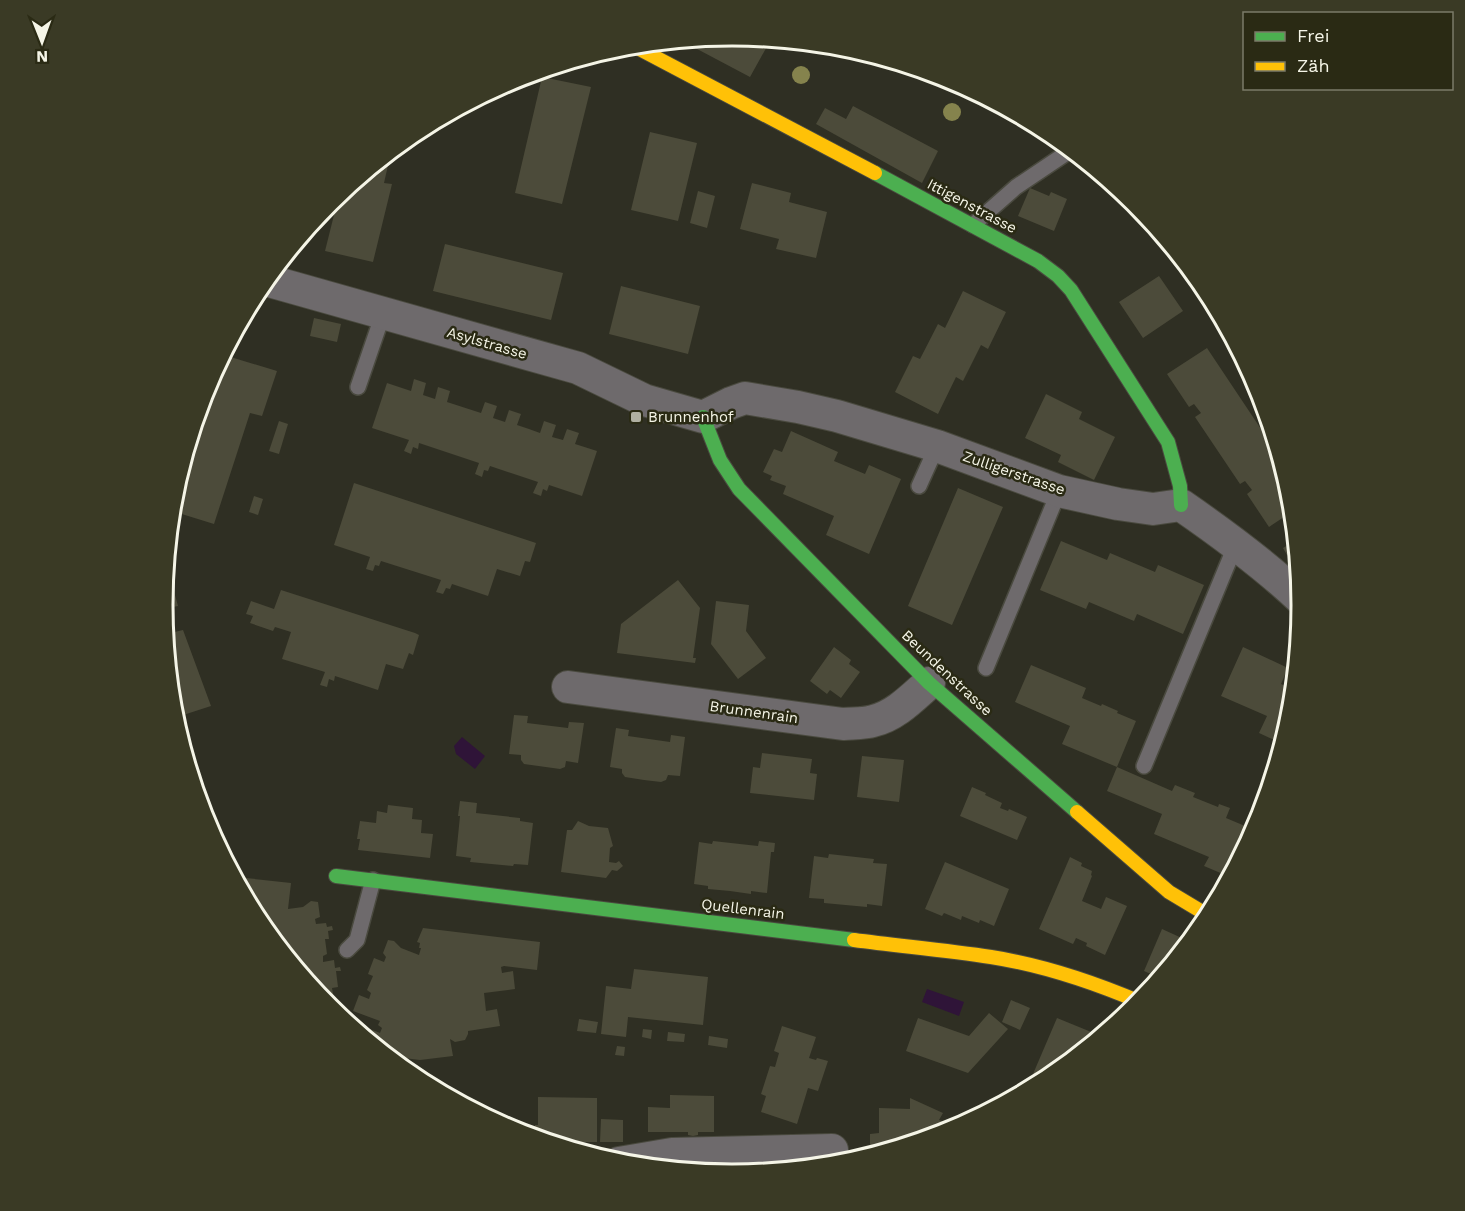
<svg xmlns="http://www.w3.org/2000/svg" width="1465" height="1211" viewBox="0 0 1465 1211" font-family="'Work Sans',sans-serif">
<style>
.green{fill:#454319}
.water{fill:#2f1438}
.building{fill:#4c4b3a}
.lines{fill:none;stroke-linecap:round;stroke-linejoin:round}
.lane-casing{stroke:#4a4a3f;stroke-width:18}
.street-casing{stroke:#4a4a3f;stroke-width:34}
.fast-casing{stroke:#4a4a3f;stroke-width:16}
.slow-casing{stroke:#4a4a3f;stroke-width:16}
.lane{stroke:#6e6a6c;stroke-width:15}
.street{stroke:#6e6a6c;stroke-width:32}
.fast{stroke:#4caf50;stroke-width:14}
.slow{stroke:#ffc107;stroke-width:14}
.tree{fill:#85834d}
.poi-dot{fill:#b0b0a2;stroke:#2a2a14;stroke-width:2}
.labels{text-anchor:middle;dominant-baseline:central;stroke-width:5;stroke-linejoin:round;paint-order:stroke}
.street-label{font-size:15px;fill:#f5f5e7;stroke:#2a2a14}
.poi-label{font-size:15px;fill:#f5f5e7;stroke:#2a2a14;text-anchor:start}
.rim{fill:none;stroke:#f5f5e7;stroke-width:3}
</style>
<rect width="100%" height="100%" fill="#2f2f23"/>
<path class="green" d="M746 1159 854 1160H855L843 1164 732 1175 686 1170 682 1163Z"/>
<path class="water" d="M462 737 485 756 475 769 456 754 454 746Z
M927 989 964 1002 959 1016 922 1002Z"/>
<path class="building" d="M733 36 770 41 750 77 682 41Z
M542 77 591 87 562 204 515 193Z
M853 106 938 151 922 183 816 124 825 108 846 119Z
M650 132 697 143 678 221 631 210Z
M391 152 384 183 392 184 373 262 325 251 339 195Z
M752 183 791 193 789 202 827 212 816 258 776 249 779 239 740 229Z
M1030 188 1049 196 1051 192 1067 199 1054 231 1018 216Z
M698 191 715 196 707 228 690 223Z
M445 244 563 273 551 320 433 291Z
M1159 276 1183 311 1143 338 1119 302Z
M621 286 700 306 688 354 609 334Z
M963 291 1006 312 988 349 981 345 963 381 956 377 938 414 895 392 913 356 920 359 938 324 945 328Z
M314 318 341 324 337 342 310 336Z
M1207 348 1279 456 1291 495 1293 511 1269 527 1247 494 1252 490 1245 481 1240 484 1195 417 1201 413 1194 404 1189 407 1167 374Z
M224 355 277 371 262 416 250 413 214 524 172 511 174 494 206 387Z
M414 379 426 383 423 395 435 399 438 387 450 391 447 402 481 413 485 402 497 406 493 418 505 422 509 410 521 414 517 425 529 429 540 433 544 421 556 425 552 437 563 440 567 429 579 433 575 444 597 451 582 496 549 485 547 491 543 489 541 496 533 493 538 482 490 466 488 471 484 470 482 477 475 474 479 463 419 443 418 449 413 447 411 454 404 451 409 440 372 428 387 383 411 391Z
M1046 394 1082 412 1079 419 1115 437 1094 480 1058 462 1061 455 1025 438Z
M279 421 288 424 279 454 269 451Z
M791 431 838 452 834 461 865 474 869 465 901 479 869 554 826 535 834 516 783 494 786 486 770 480 772 476 763 472 774 449 782 452Z
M354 483 536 543 530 562 525 561 520 576 497 569 488 596 452 584 450 589 446 588 443 594 436 592 441 580 381 561 379 566 375 565 373 571 366 569 370 557 334 545Z
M958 488 1003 507 952 625 908 606Z
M254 496 263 499 258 515 249 512Z
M1296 540V548L1287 555 1283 548Z
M1061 541 1107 560 1110 553 1155 572 1158 565 1204 585 1183 634 1137 614 1134 621 1089 602 1086 609 1040 590Z
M167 566 178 606 163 609V605Z
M678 580 700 608 693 658H696L695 663 617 653 621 624Z
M281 590 415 633 419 635 413 655 409 653 403 669 386 664 378 690 335 676 334 681 329 679 327 687 320 685 325 672 282 659 291 632 275 627 273 631 250 623 253 616 246 614 251 601 274 609Z
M716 601 749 605 746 631 766 658 738 679 711 644Z
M183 630 211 706 174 718 166 634Z
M834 647 851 660 849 664 860 672 841 698 830 690 827 694 810 681Z
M1243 647 1288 668 1281 684 1294 690 1291 717 1283 744 1259 733 1267 716 1221 696Z
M1031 665 1086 688 1082 698 1101 706 1102 704 1118 711 1117 713 1136 721 1117 767 1172 791 1175 785 1195 793 1193 797 1218 807 1219 804 1230 808 1226 818 1245 826 1244 829 1253 833 1230 877 1204 866 1209 857 1154 834 1162 814 1107 791 1117 767 1062 744 1070 726 1015 702Z
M514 715 528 716 527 723 568 728 569 722 584 723 578 763 566 761 565 767 560 769 524 764 521 760V755L509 754Z
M616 728 629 730 628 736 670 742 671 735 685 737 680 776 668 775 666 780 661 782 644 780 625 777 622 773V769L610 767Z
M762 753 812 759 810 773 817 774 814 800 750 793 753 767 760 768Z
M862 756 904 760 899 802 857 797Z
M972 787 986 793 985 795 1002 803 1000 808 1008 811 1009 809 1027 817 1017 840 960 816Z
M460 801 477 803 476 813 520 818V821L533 823 528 865 514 864 513 866 470 862 471 858 456 856 460 816H458Z
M388 805 413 808 412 819 422 820 421 833 433 834 430 858 358 850 360 839H357L360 821 376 823 377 811 387 813Z
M578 821 589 826 608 828 613 846 610 848 609 862 616 863 619 861 623 866 617 871 612 870 606 878 561 872 567 830H572Z
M713 841 758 846 759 841 775 843 774 852H771L767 893 751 891V894L730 891 708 889V886L694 884 699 842 712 844Z
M829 854 874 859 873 863 887 864 882 906 867 904V907L824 903V899L809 898 814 856 828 858Z
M1070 857 1082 863 1081 866 1092 871 1091 875 1092 876 1082 901 1101 909 1106 897 1127 906 1105 955 1086 946 1087 943 1076 938 1073 944 1039 929Z
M945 862 1009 889 994 926 980 920 979 923 962 916 961 920 944 913 942 916 925 909Z
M246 878 291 883 288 909 303 907 311 901 318 902 320 917 315 919 316 924 326 923 327 927 332 926 333 930 328 931 329 939H325L327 954 323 956V962L334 960 335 968 340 967 341 971H336L338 987 332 988 335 1005 328 1006 259 922 242 890Z
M423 928 540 942 537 970 504 966 501 967 502 973 513 971 515 989 484 993 486 1011 497 1009 500 1026 468 1031V1034L465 1040 455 1042 450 1039 453 1056 420 1060 387 1056 367 1038 370 1029 380 1033 382 1028 378 1025 380 1021 353 1011 359 995 369 999 371 993 367 990 373 976 368 974 374 958 384 962 386 957 383 953 388 940 394 941 401 948 419 955 421 948H419L420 943 417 942Z
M1162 929 1184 939 1183 942 1188 944 1160 978 1144 971Z
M634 969 708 977 703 1025 628 1017 626 1037 601 1034 606 986 631 989Z
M1011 1000 1030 1008 1020 1030 1002 1022Z
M989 1013 1008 1029 968 1073 906 1051 918 1018 969 1036Z
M1057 1018 1101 1036 1049 1079 1041 1083 1033 1074Z
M579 1019 598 1022 596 1033 577 1031Z
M782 1026 816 1037 809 1058 816 1060 817 1058 828 1061 818 1091 808 1088 797 1124 761 1112 766 1096 761 1094 770 1066 775 1067 779 1053 774 1051Z
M643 1029 652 1030 651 1039 642 1037Z
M668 1032 685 1034 684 1042 667 1041Z
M709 1036 728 1039 727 1048 708 1045Z
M617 1046 625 1047 624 1056 615 1055Z
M670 1095 714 1096V1132H698V1135L693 1136 688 1135V1132H648V1107L670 1108Z
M538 1097 597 1098V1142H579V1148H568L555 1144V1142H549L535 1138V1125H538Z
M910 1098 943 1113 939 1120 954 1126 956 1121 964 1124 950 1132 887 1151H870V1134L879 1133V1108L910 1109Z
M601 1119 623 1120V1142H600Z"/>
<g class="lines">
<defs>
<path id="lane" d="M973 225 1016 187 1071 150
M358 387 383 314
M919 486 937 446
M986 668 1059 491
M1144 766 1236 544
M347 950 357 940 373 880"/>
<path id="street" d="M266 280 578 368 644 400 703 417 731 403 745 398 798 407 837 416 937 446 1059 491 1118 504 1153 509 1181 505C1223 534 1264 564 1301 599
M568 687 843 724C853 723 863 724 873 721 895 716 912 698 929 683
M619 1163 672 1154 832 1150"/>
<path id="fast" d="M875 173 1038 261 1058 276 1071 290 1168 442 1180 486 1181 505
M703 417 720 460 739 489 929 683 1077 812
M336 876 854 940"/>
<path id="slow" d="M634 46 875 173
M1077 812 1169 892 1209 916
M854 940C899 946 945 950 991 957 1042 965 1093 982 1140 1002"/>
</defs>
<use href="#lane" class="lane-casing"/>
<use href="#street" class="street-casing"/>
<use href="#fast" class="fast-casing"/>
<use href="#slow" class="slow-casing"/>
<use href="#lane" class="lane"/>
<use href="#street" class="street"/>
<use href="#fast" class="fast"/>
<use href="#slow" class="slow"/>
</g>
<g class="tree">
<circle cx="801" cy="75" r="9"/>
<circle cx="952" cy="112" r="9"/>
</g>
<rect class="poi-dot" x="630" y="411" width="12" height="12" rx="3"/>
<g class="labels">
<g class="street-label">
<text transform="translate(972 206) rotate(28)">Ittigenstrasse</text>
<text transform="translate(487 343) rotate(16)">Asylstrasse</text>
<text transform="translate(1014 473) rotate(19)">Zulligerstrasse</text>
<text transform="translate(947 673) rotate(43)">Beundenstrasse</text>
<text transform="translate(754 712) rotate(8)">Brunnenrain</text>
<text transform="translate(743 909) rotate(7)">Quellenrain</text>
</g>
<g class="poi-label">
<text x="648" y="417">Brunnenhof</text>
</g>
</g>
<path d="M0 0H1465V1211H0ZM173 605a559 559 0 1 1 1118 0a559 559 0 1 1-1118 0Z" fill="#3a3a25" fill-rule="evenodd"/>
<path class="rim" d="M173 605a559 559 0 1 1 1118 0a559 559 0 1 1-1118 0Z"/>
<rect x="1243" y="12" width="210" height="78" fill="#2a2a14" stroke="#7b7b68" stroke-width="1.5"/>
<rect x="1255" y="32" width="30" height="9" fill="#4caf50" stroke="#7b7b68" stroke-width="1.5"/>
<text x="1297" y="42" font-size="18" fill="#f5f5e7">Frei</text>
<rect x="1255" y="62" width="30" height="9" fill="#ffc107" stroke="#7b7b68" stroke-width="1.5"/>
<text x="1297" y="72" font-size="18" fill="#f5f5e7">Zäh</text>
<g transform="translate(42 42) rotate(179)" stroke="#2a2a14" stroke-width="4.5" paint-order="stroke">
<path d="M0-4.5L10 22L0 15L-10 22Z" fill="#f5f5e7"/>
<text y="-9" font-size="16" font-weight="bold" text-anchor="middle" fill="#f5f5e7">N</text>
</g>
</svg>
